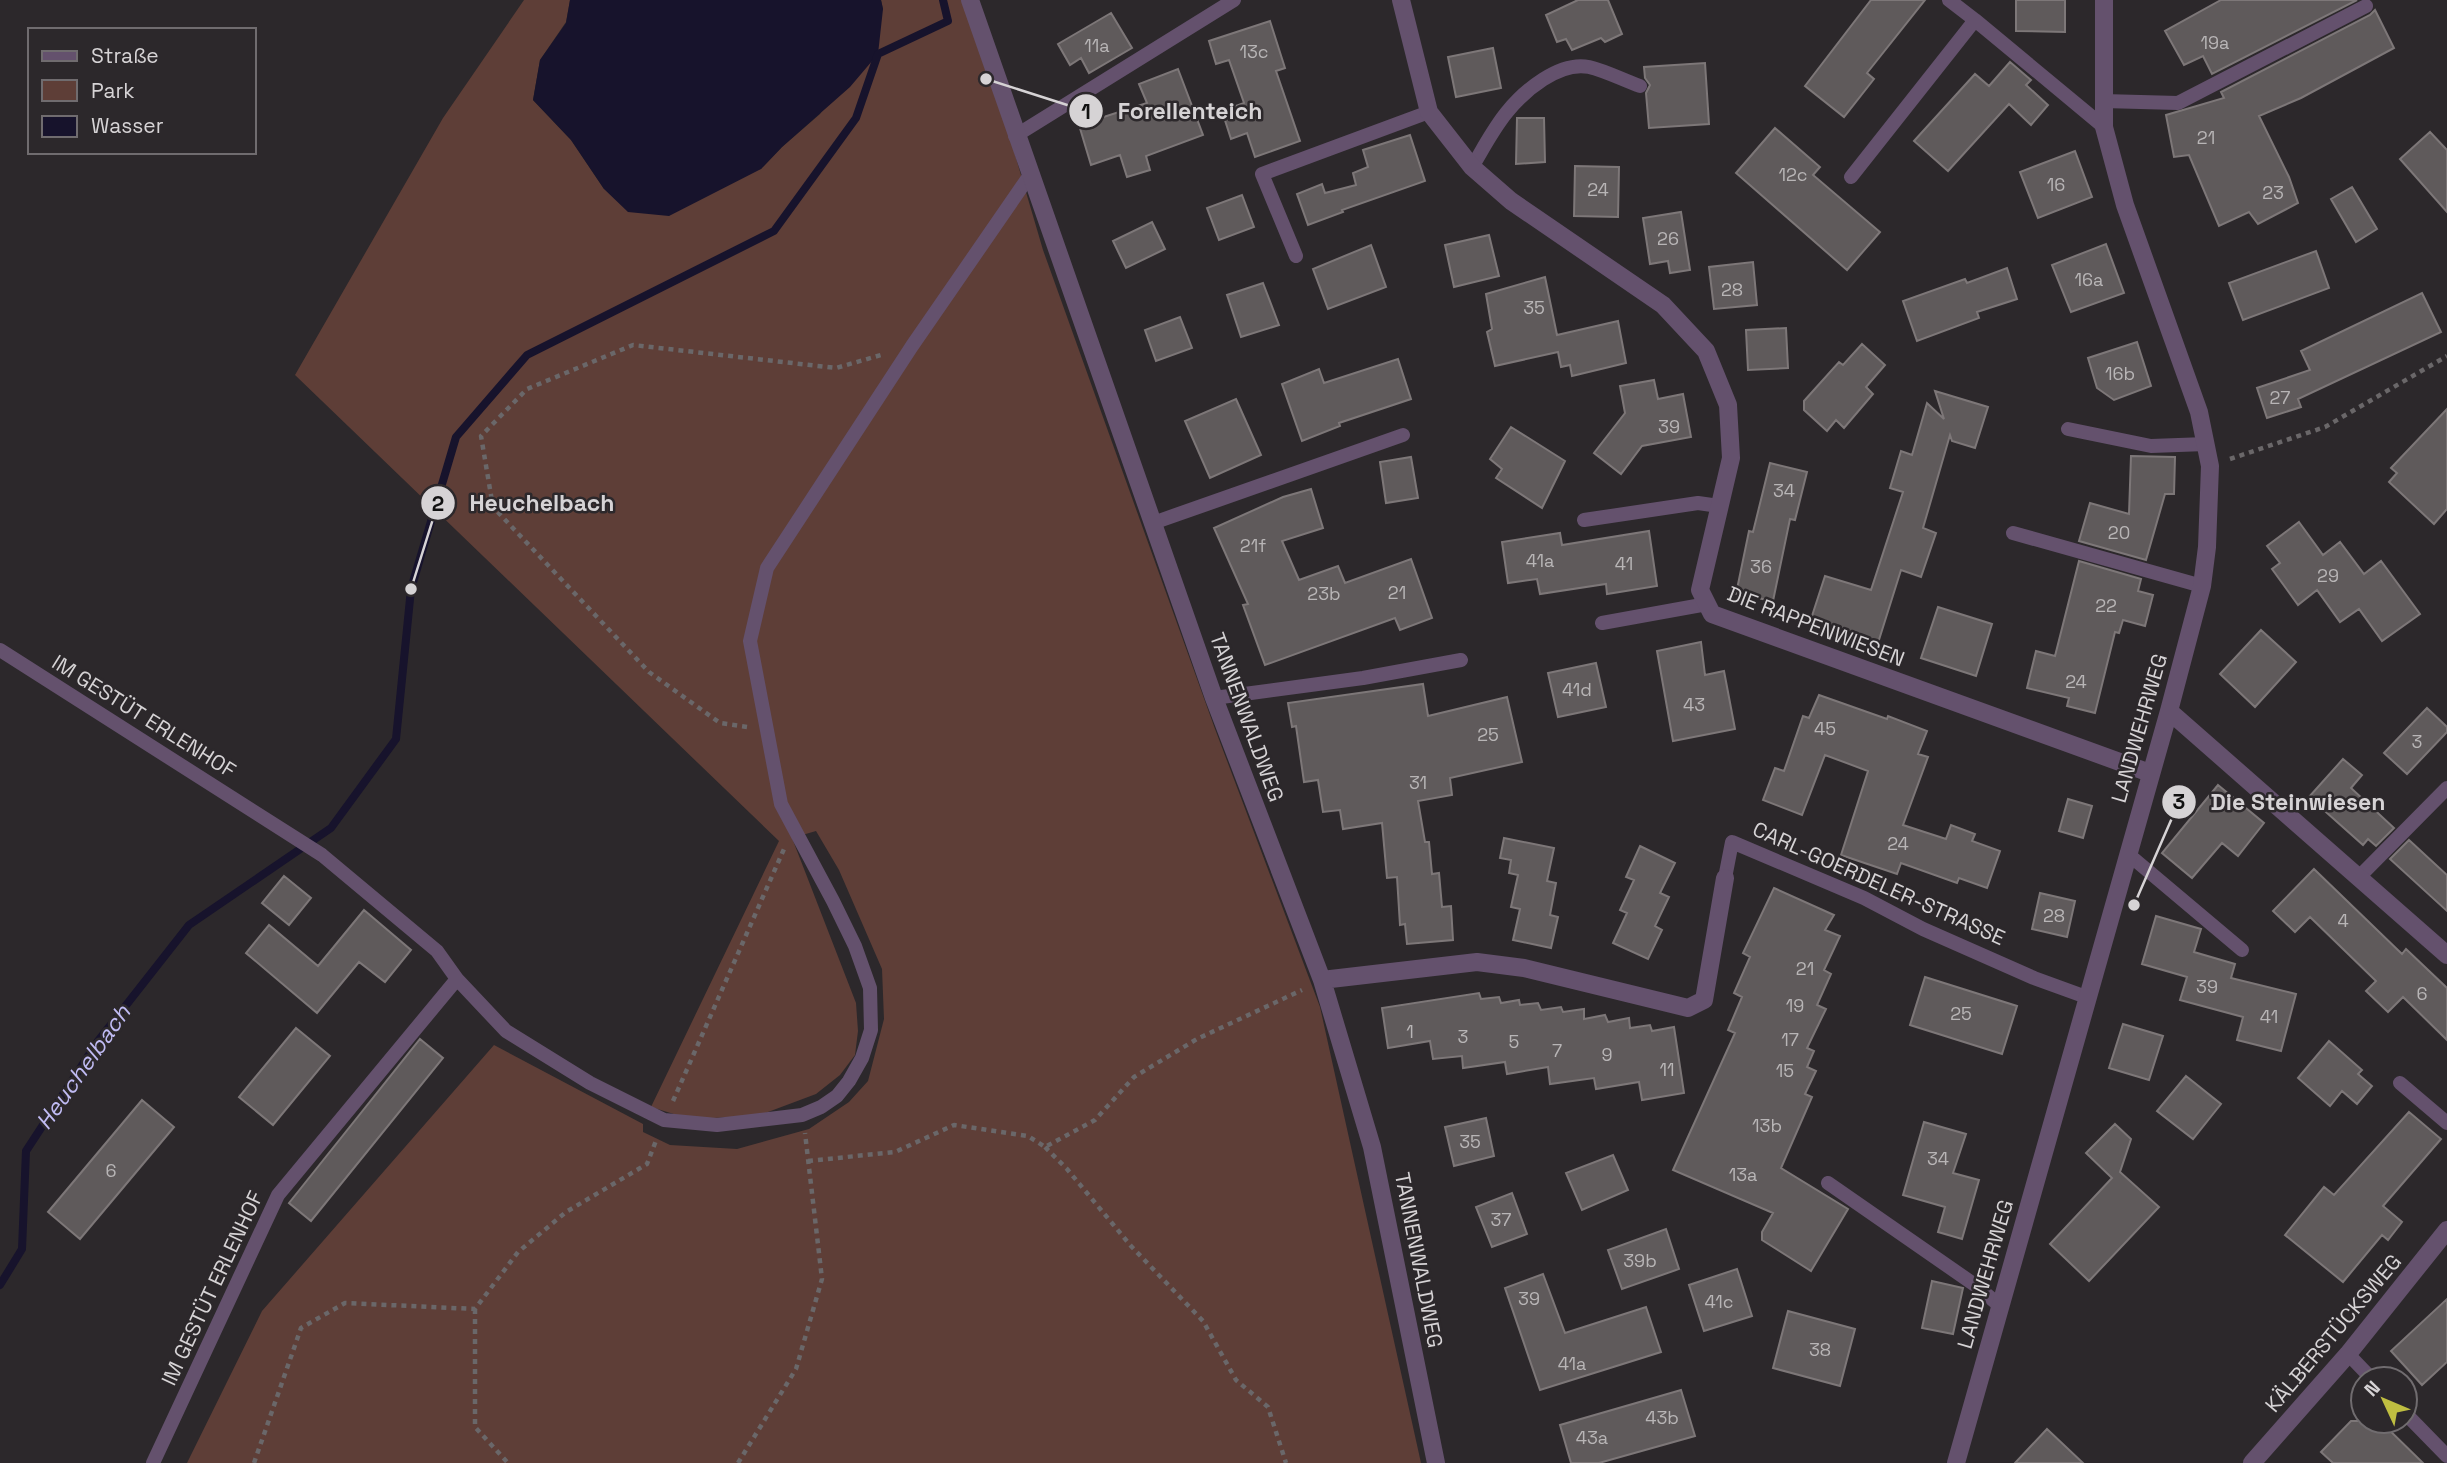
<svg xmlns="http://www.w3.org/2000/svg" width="2447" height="1463" viewBox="0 0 2447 1463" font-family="'Space Grotesk',sans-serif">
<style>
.green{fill:#5e3e37}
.water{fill:#17132c}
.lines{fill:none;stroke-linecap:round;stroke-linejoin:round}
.stream{stroke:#17132c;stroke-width:8}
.building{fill:#5f5a5b;stroke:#7d7778;stroke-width:2}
.path{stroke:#6a6769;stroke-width:4.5;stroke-dasharray:5 5;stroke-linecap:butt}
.lane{stroke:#64516d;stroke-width:14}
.street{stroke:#64516d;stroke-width:18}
.labels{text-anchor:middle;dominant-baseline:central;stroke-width:5;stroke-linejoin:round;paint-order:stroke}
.number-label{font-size:18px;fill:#b8b5b6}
.street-label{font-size:21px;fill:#d6d3d5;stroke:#2c282b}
.water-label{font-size:23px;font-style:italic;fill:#c0bbf3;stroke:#2c282b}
.leader{fill:none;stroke:#d6d3d5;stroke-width:2.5}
.callout-dot{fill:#d6d3d5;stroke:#2c282b;stroke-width:2.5}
.mark-label{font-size:21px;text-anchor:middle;font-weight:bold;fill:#111}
.callout-label{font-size:23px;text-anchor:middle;font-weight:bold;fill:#d6d3d5;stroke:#2c282b;stroke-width:5;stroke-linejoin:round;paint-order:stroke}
</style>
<rect width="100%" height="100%" fill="#2c282b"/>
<path class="green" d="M524 0H570L566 22 540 60 533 100 571 140 604 189 761 169 782 147 820 114 883 9 881 0H964L1006 124 1043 250 1215 729 1320 1007 1421 1463H187L262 1311 494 1045 643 1124V1132L670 1145 737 1149 809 1129 849 1102 868 1081 884 1019 882 969 839 870 816 831 792 838 856 1003 858 1031 855 1055 840 1075 816 1094 757 1116 690 1119 651 1107 779 841 295 375 443 118Z"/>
<path class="water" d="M570 0H881L883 9 878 54 850 87 782 147 761 169 669 216 628 212 604 189 571 140 533 100 540 60 566 23Z"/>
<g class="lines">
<path class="stream" d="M0 1285 22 1249 26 1151 98 1041 189 925 331 828 396 739 411 589 456 437 527 355 774 231 856 118 878 54 948 21 943 0"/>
</g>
<path class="building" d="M1578 0H1608L1622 34 1605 42 1601 38 1572 50 1566 39 1557 42 1546 15Z
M1871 0H1925L1867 73 1874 79 1844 117 1805 86Z
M2016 0H2065V32L2016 31Z
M2221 0H2357L2212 74 2203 56 2184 65 2165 31Z
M2375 10 2394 48 2301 98 2259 116 2289 177 2298 203 2258 224 2249 212 2219 226 2189 155 2174 157 2166 115 2224 98 2221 92 2370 15Z
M1111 13 1132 48 1089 73 1081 58 1070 65 1058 44Z
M1270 21 1285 68 1276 71 1300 141 1255 157 1247 133 1231 139 1222 111 1244 103 1229 60 1216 64 1209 41Z
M1493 48 1501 88 1456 97 1448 57Z
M2010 62 2031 80 2026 85 2048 105 2031 125 2009 104 1948 171 1914 141 1975 74 1989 86Z
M1705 63 1709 124 1649 128 1646 93 1650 85 1645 78 1644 67Z
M1178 69 1203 135 1146 156 1150 170 1127 177 1120 155 1091 165 1079 125 1147 103 1139 84Z
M1517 118H1544L1545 162 1516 164Z
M1775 128 1820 167 1813 175 1880 232 1847 270 1736 173Z
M2430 132 2447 150V212L2400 159Z
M1410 135 1425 181 1342 210 1343 212 1308 225 1297 194 1322 184 1325 193 1356 185 1353 173 1368 167 1363 150Z
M2075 151 2092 197 2038 218 2020 172Z
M1575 166 1619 167 1618 217 1574 216Z
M2352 187 2377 229 2356 242 2331 199Z
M1242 195 1254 227 1219 240 1207 208Z
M1681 212 1690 270 1670 273 1668 261 1650 264 1643 218Z
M1152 222 1165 249 1126 268 1113 241Z
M1489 235 1499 276 1454 287 1445 245Z
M2106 244 2124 293 2071 312 2052 265Z
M1371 245 1386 287 1328 309 1313 269Z
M2316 251 2329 288 2243 320 2229 283Z
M1753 262 1757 305 1714 309 1709 267Z
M2007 268 2017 299 1977 312 1979 318 1917 341 1903 301 1965 279 1967 283Z
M1545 277 1557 335 1618 321 1626 363 1572 376 1570 365 1561 367 1558 352 1495 366 1487 332 1492 329 1486 294Z
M1263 283 1279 325 1241 337 1227 295Z
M2422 293 2441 332 2298 399 2301 407 2267 418 2257 388 2310 370 2301 351Z
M1180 317 1192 348 1156 361 1145 330Z
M1786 328 1788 368 1748 370 1746 330Z
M2137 342 2151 386 2114 400 2097 388 2088 358Z
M1862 344 1885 365 1866 387 1873 394 1844 428 1836 420 1827 431 1804 410V401L1839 362 1843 365Z
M1398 359 1411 399 1339 423 1340 426 1302 441 1282 384 1319 369 1324 383Z
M1654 380 1658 399 1683 394 1691 437 1642 446 1621 474 1594 453 1625 413 1620 386Z
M1935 391 1988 407 1975 448 1952 441 1950 435 1923 528 1936 533 1921 577 1901 570 1878 643 1810 622 1825 576 1871 590 1903 492 1890 488 1901 451 1912 455 1927 403 1944 419Z
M1236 399 1261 455 1210 478 1185 421Z
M2447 409V509L2434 524 2389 482 2397 473 2391 468Z
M1511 427 1565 461 1542 508 1496 478 1502 469 1490 459Z
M2131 456 2175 457 2174 494H2165L2146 560 2079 541 2090 503 2129 514Z
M1411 457 1418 498 1386 503 1380 462Z
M1770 463 1807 472 1795 520 1790 519 1773 601 1736 594 1749 531 1753 532Z
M1311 489 1323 528 1282 541 1299 580 1338 566 1345 583 1411 559 1432 618 1400 630 1395 618 1265 665 1243 605 1248 604 1214 528 1283 497Z
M2299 522 2323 555 2340 542 2364 574 2381 561 2420 614 2382 641 2359 609 2340 622 2317 590 2298 605 2272 569 2280 563 2267 546Z
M1649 531 1657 586 1607 594 1606 584 1540 594 1537 579 1508 583 1502 542 1560 533 1562 545Z
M2079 561 2141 579 2138 591 2153 595 2145 626 2123 620 2119 633 2115 632 2095 713 2067 706 2069 698 2027 688 2036 651 2055 656Z
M1938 607 1992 624 1976 676 1921 658Z
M2261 630 2296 662 2255 707 2220 674Z
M1701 642 1705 675 1724 671 1735 729 1673 741 1657 651Z
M1596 663 1606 707 1558 717 1548 673Z
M1423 684 1428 716 1507 697 1522 762 1450 778 1452 795 1418 801 1425 842H1429L1432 874 1439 873 1442 907 1451 906 1453 940 1407 944 1405 924 1400 925 1397 877 1387 878 1382 823 1343 829 1340 810 1323 812 1318 780 1304 782 1296 726 1292 727 1288 703Z
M1819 695 1887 719 1888 716 1927 731 1918 754 1928 757 1903 825 1946 839 1951 825 1975 834 1972 841 2000 851 1987 888 1959 878 1957 883 1901 863 1897 874 1841 855 1868 771 1825 755 1802 815 1763 800 1775 768 1784 771 1803 716 1809 718Z
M2427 708 2447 727V732L2407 774 2384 753Z
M2343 759 2362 775 2351 788 2394 828 2376 846 2368 839 2363 845 2309 797Z
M2218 785 2264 823 2238 856 2222 843 2192 878 2162 853Z
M2068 799 2092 806 2083 838 2059 831Z
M1504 838 1554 848 1547 881 1556 883 1550 915 1558 917 1551 948 1513 940 1520 909 1511 907 1518 875 1509 873 1511 860 1500 858Z
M2409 840 2447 875V911L2390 859Z
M1640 846 1675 863 1660 893 1669 897 1655 926 1662 930 1648 959 1613 943 1627 913 1620 910 1634 880 1626 877Z
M2314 869 2402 954 2406 949 2447 988V1040L2403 997 2388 1012 2366 991 2376 981 2310 917 2295 932 2273 911Z
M284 876 311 898 289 925 262 903Z
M1774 888 1834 915 1825 930 1840 936 1824 970 1831 974 1817 1005 1826 1009 1807 1048 1814 1051 1807 1067 1816 1071 1805 1094 1812 1097 1781 1168 1848 1209 1811 1271 1762 1240V1232L1773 1213 1673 1170 1735 1033 1728 1030 1742 997 1734 993 1750 957 1743 953Z
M2040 893 2075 901 2067 937 2032 929Z
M364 910 411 950 385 982 359 962 317 1013 246 953 269 925 318 966Z
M2156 916 2201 929 2194 952 2235 964 2231 978 2296 994 2281 1051 2237 1040 2243 1017 2180 1000 2187 977 2142 964Z
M1925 977 2017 1006 2002 1054 1910 1025Z
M1479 993 1481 999 1499 997 1501 1003 1519 1000 1520 1005 1538 1003 1541 1010 1561 1007 1563 1012 1584 1009V1019L1605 1015 1608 1022 1629 1018 1630 1028 1650 1025 1652 1031 1674 1027 1684 1093 1642 1100 1639 1082 1596 1089 1594 1078 1550 1084 1548 1067 1507 1074 1505 1062 1463 1068 1462 1056 1433 1059 1430 1041 1388 1048 1382 1008Z
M2123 1024 2163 1036 2149 1080 2109 1068Z
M296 1028 330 1056 273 1125 239 1097Z
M420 1039 443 1058 311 1221 289 1203Z
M2329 1041 2362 1070 2358 1074 2372 1086 2357 1104 2342 1091 2330 1106 2298 1078Z
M2186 1076 2221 1104 2193 1139 2157 1111Z
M142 1100 174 1127 80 1239 48 1212Z
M2409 1112 2441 1139 2383 1206 2402 1222 2388 1240 2382 1235 2343 1282 2285 1235 2324 1187 2334 1195Z
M1486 1118 1494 1156 1454 1166 1445 1127Z
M1924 1122 1966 1134 1953 1173 1979 1180 1962 1239 1938 1232 1945 1207 1903 1195Z
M2115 1124 2131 1139 2120 1172 2159 1207 2089 1281 2050 1244 2112 1178 2086 1153Z
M1613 1155 1628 1190 1582 1210 1566 1173Z
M1512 1193 1527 1234 1492 1247 1476 1207Z
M1666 1229 1679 1269 1622 1289 1608 1250Z
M1737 1269 1752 1316 1704 1331 1689 1285Z
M1543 1274 1565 1333 1646 1307 1661 1352 1540 1390 1505 1288Z
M1932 1281 1963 1288 1953 1334 1922 1328Z
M2447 1299V1362L2422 1385 2391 1351Z
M1788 1311 1855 1329 1840 1386 1773 1368Z
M1681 1390 1695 1436 1599 1463H1571L1560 1425Z
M2351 1421H2380L2423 1463H2333L2321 1452Z
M2047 1429 2083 1463H2015Z"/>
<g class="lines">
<path class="path" d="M2230 459 2325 427 2447 356
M747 727 720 723 649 672 493 507 481 436 527 389 633 345 836 368 881 355
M673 1101 784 849
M1045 1147 1067 1169 1131 1246 1203 1321 1236 1380 1268 1407 1286 1463
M808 1161 895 1152 954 1125 1028 1136 1045 1147 1095 1120 1134 1077 1197 1039 1302 990
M475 1309V1427L508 1463
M254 1463 301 1328 345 1303 475 1309 518 1252 566 1212 647 1164 657 1138
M738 1463 796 1369 822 1279 805 1133"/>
<path class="lane" d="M1949 0 1975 20
M2103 101 2178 103 2366 6
M1015 136 1234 0
M1472 167C1483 149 1493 129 1507 112 1524 91 1559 61 1589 67 1606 71 1623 80 1640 86
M1851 177 1975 20 2104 127
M1296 256 1262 174 1429 112
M2068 429 2151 446 2206 444
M1584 520 1698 503 1719 506
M1153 523 1403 435
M2013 533 2202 586
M1602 623 1707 604
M0 650 322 855 437 951 457 979 278 1195 153 1463
M1214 698 1363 678 1461 660
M2128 854 2242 950
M2359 877 2447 788
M1725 878 1732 842 1864 898 1923 929 2034 978 2089 998
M457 979 506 1031 590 1083 664 1120 717 1125 802 1115 821 1107 837 1096 849 1081 862 1058 871 1030 870 988 855 946 833 901 781 804 750 641 767 568 912 346 1030 175
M2400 1083 2447 1123
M1828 1183 1975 1285 1999 1305
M2348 1354 2372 1379
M2405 1413 2447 1456"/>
<path class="street" d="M970 0 1214 698 1322 980 1372 1147 1436 1463
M1401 0 1429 112 1472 167 1511 201 1663 305 1706 351 1728 405 1731 458 1700 590 1712 614 2150 773
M2169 711 2447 955
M1322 980 1477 962 1524 968 1688 1008 1704 1000 1725 878
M1956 1463 2169 711 2202 586 2207 547 2210 466 2199 412 2125 205 2104 127V0
M2252 1463 2348 1354 2447 1230"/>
</g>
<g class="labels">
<g class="number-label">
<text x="2215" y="42">19a</text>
<text x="1097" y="45">11a</text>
<text x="1254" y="51">13c</text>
<text x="2206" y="137">21</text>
<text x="1793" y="174">12c</text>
<text x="2056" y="184">16</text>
<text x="1598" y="189">24</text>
<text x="2273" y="192">23</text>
<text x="1668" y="238">26</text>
<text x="2089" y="279">16a</text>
<text x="1732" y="289">28</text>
<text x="1534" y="307">35</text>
<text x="2120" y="373">16b</text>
<text x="2280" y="397">27</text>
<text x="1669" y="426">39</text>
<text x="1784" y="490">34</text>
<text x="2119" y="532">20</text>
<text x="1253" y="545">21f</text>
<text x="1540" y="560">41a</text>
<text x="1624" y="563">41</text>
<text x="1761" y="566">36</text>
<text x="2328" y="575">29</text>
<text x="1397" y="592">21</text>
<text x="1324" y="593">23b</text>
<text x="2106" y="605">22</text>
<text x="2076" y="681">24</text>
<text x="1577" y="689">41d</text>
<text x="1694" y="704">43</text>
<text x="1825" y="728">45</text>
<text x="1488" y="734">25</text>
<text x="2417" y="741">3</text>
<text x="1418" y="782">31</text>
<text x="1898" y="843">24</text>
<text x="2054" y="915">28</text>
<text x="2343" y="920">4</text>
<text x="1805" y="968">21</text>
<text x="2207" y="986">39</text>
<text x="2422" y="993">6</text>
<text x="1795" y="1005">19</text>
<text x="1961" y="1013">25</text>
<text x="2269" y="1016">41</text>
<text x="1410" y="1031">1</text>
<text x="1463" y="1036">3</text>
<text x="1790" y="1039">17</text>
<text x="1514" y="1041">5</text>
<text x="1557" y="1050">7</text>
<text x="1607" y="1054">9</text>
<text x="1667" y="1069">11</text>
<text x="1785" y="1070">15</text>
<text x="1767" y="1125">13b</text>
<text x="1470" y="1141">35</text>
<text x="1938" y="1158">34</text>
<text x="111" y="1170">6</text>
<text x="1743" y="1174">13a</text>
<text x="1501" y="1219">37</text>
<text x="1640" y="1260">39b</text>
<text x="1529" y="1298">39</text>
<text x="1719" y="1301">41c</text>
<text x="1820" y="1349">38</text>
<text x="1572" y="1363">41a</text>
<text x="1662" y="1417">43b</text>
<text x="1592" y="1437">43a</text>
</g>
<g class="street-label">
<text transform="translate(1816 626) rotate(21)">DIE RAPPENWIESEN</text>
<text transform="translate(144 716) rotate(32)">IM GESTÜT ERLENHOF</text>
<text transform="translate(1247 717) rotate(70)">TANNENWALDWEG</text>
<text transform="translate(2139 728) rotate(-74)">LANDWEHRWEG</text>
<text transform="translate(1879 883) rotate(24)">CARL-GOERDELER-STRASSE</text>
<text transform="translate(1419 1260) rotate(79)">TANNENWALDWEG</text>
<text transform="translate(1985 1274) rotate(-74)">LANDWEHRWEG</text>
<text transform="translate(212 1288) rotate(-65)">IM GESTÜT ERLENHOF</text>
<text transform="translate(2333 1333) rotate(-50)">KÄLBERSTÜCKSWEG</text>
</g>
<g class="water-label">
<text transform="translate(83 1067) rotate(-55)">Heuchelbach</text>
</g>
</g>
<path class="leader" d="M986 79L1086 111M411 589L438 503M2134 905L2179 802"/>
<g class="callout-dot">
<circle cx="986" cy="79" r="7"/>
<circle cx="411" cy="589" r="7"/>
<circle cx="2134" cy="905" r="7"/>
<circle cx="1086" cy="111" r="18"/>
<circle cx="438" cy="503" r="18"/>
<circle cx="2179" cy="802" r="18"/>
</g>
<g class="mark-label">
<text x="1086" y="119">1</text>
<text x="438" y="511">2</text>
<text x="2179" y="809">3</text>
</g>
<g class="callout-label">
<text x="1190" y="119">Forellenteich</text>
<text x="542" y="511">Heuchelbach</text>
<text x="2298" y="810">Die Steinwiesen</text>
</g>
<rect x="28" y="28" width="228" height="126" fill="#2c282b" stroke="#706c6f" stroke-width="2"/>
<rect x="42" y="51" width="35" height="10" fill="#64516d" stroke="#706c6f" stroke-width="2"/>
<text x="91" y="63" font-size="21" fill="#d6d3d5">Straße</text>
<rect x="42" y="80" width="35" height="21" fill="#5e3e37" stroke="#706c6f" stroke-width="2"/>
<text x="91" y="98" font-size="21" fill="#d6d3d5">Park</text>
<rect x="42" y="116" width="35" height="21" fill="#17132c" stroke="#706c6f" stroke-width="2"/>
<text x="91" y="133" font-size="21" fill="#d6d3d5">Wasser</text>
<g transform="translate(2384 1400) rotate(314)"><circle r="33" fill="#2c282b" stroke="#706c6f" stroke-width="2"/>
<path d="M0-5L12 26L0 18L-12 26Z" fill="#bfbe41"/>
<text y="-10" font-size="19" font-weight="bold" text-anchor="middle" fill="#d6d3d5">N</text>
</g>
</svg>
